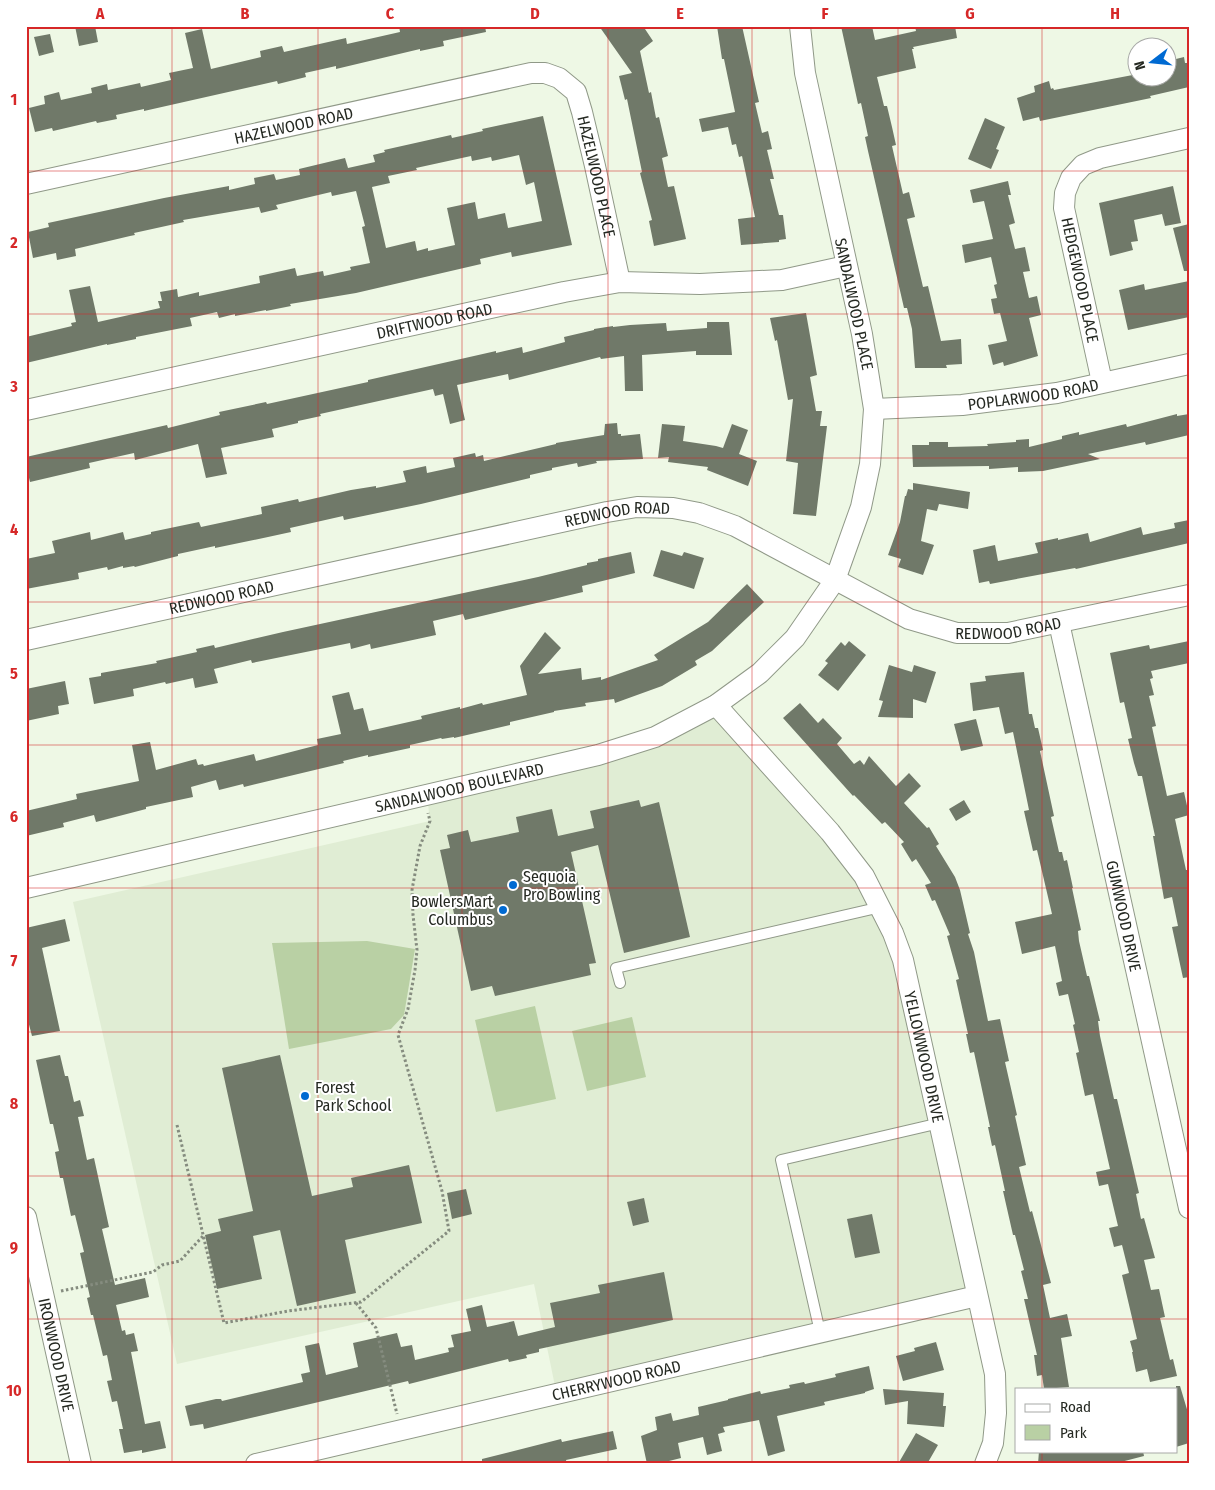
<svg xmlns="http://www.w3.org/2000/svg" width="1215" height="1490" viewBox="0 0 1215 1490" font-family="'Fira Sans Condensed',sans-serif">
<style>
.built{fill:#e0edd4}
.green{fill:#b9d0a4}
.building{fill:#707969;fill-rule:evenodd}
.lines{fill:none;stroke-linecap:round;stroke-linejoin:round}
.service-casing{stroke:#909988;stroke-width:12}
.minor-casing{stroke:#909988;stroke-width:22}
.path{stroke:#858c7f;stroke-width:3;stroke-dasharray:2.5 2.5;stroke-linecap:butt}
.service{stroke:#fff;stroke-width:10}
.minor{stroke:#fff;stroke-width:20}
.grid{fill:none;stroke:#d62828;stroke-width:1;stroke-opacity:0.55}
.poi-dot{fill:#006ad2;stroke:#fff;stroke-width:2}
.labels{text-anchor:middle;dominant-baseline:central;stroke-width:4;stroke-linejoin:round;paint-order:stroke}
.street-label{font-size:16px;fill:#252922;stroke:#fff}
.poi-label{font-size:16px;fill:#252922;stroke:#fff;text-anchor:start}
.neatline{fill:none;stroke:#d62828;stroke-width:2}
.grid-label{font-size:16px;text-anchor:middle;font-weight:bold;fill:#d62828}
</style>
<rect width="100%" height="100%" fill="#eef8e5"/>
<path class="built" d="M714 706 883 898 979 1295 556 1391 534 1284 177 1364 73 902 430 821 427 795 614 753Z"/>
<path class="green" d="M367 941 415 949 404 1015 391 1029 289 1049 272 943Z
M535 1006 556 1099 496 1112 475 1020Z
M632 1017 646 1077 587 1091 572 1031Z"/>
<path class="building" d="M75 26H95L98 42 79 46Z
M399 26H485L486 32 443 41 444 46 420 51V49L336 69V66L305 73 306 77 278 84 277 81 144 111V109L116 115 117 119 97 123 96 121 53 131 52 128 35 132 29 108 45 104 44 96 59 92 61 100 92 93 91 88 107 84 108 90 140 83 141 87 171 80 169 73 193 68 185 33 202 29 211 69 261 57 260 51 282 46 284 52 346 38 347 44 400 32Z
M599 26H643L653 41 640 51 649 93 651 92 656 118 659 117 668 156 662 158 668 187 674 186 686 239 654 246 649 221 652 220 640 173 642 172 627 99 625 100 619 76 632 73Z
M717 26H742L759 102 755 103 762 133 768 131 772 149 767 150 774 179H770L779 215H783L786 239 779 240V242L741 245 738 219 755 217 742 156 739 157 736 144 732 145 728 127 702 132 699 119 735 112 724 59H722Z
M841 26H872L875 40 916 31 915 26H955L957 38 913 47 914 49H912L916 68 877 77 884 106H887L892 127 896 145 892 146 903 194 909 192 915 217 907 219 923 287 928 286 941 341 961 339 962 364 946 365 947 368H915L912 329 907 308H904L868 151 865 137 868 136 861 103 858 104Z
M50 34 54 52 39 56 34 37Z
M1184 57 1185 63H1189V87L1150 96 1151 98 1040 121 1039 117 1023 121 1017 98 1035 92 1034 86 1049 81 1051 89 1053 88 1054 90 1138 74V78H1168V61Z
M543 116 572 245 512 257 511 252 480 259 481 264 356 293 290 304 291 306 266 311V310L235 316V314L219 318 217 312 190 318 192 326 136 337V339L107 345V344L26 363V337L72 326 71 323 76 322 69 290 90 286 98 322 160 308 158 301H162L160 292 177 289 178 297 199 292V296L260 283 259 276 295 268 297 276 323 271 324 276 351 270 350 267 370 263 362 227 365 226 356 191 332 196 331 192 276 205 278 209 261 213 259 207 183 220 184 222 134 233 135 235 130 236 75 249 76 256 57 260 56 253 33 258 28 232 49 227 48 223 164 198 229 186V190L255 184 254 178 274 174 276 180 300 175 299 169 345 158 348 168 375 162 373 155 385 152 384 150 451 135 452 138 483 131 482 129ZM519 155 526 185 534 182 542 221 508 228 505 213 478 219 475 202 447 208 455 245 428 251V248L417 251 415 241 386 248 372 187 390 183 388 176 417 170 416 168 471 156 472 161 491 157 492 161Z
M985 118 1005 127 996 149 999 150 991 169 968 159Z
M1008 181 1011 195H1008L1015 223 1009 225 1015 249 1025 247 1030 271 1023 272 1029 298 1037 296 1041 315 1029 318 1038 356 1004 366 1003 362 993 365 988 345 1007 341 1000 313 994 314 991 299 997 298 994 285 997 284 991 257 965 263 962 245 993 239 984 201 973 203 970 190Z
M1173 186 1181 223 1165 226 1162 214 1134 220 1138 241 1131 242 1133 250 1110 256 1099 203Z
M1189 224V271H1184L1173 228Z
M1189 281V317L1128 330 1119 290 1144 284 1145 290Z
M806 313 817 375 810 377 816 411H822L820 426H827L816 516 793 514 798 463 786 461 793 399 788 400 777 340 775 341 770 318Z
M707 322H729L732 355H696V351L642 355 643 391H625L624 356 601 359 600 357 509 380 508 374 457 385 465 420 450 424 443 394 435 396 433 389 320 414 321 416 298 421V423L272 429 274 437 221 448 227 474 206 478 198 444 135 460 134 453 89 463 90 468 30 482 26 465V457L167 425 168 428 220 415 219 412 266 402 267 404 368 382V380L496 351V353L522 347 523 353 565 342 564 337 594 330V329L613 326V327L630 325 666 323 667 331 707 328Z
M1177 414V416L1189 414V435L1146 445 1145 442 1088 454 1100 459 1043 471 1018 472V467L989 469V466L913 467 912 445H929V442H948V447L988 446 987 444 1016 442V440L1029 439V447L1062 439V436L1079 432V435L1126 424 1127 427Z
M617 423 618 434H621V436L640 434 643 459 596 461 597 463 578 467 577 463 552 468V470L530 475V478L421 504 344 520 343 516 290 528 291 532 268 537 215 548V546L178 554V556L135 567 134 566 123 568V566L108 570 107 567 78 573 79 579 26 589V559L55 553 52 541 90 532 91 540 123 532 125 540 151 534V532L199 522 201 527 262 514 261 507 298 499 299 502 351 490 376 486V488L406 482 403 471 426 466 427 473 455 467 453 458 475 453 476 457 483 455 484 461 556 444V443L604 435 605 424Z
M662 424 685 426 683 441 716 446 723 448 732 424 748 430 739 454 757 461 748 486 707 470 708 467 668 462 669 457 658 458Z
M913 483 970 492 968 509 939 504 937 511 927 509 921 541 934 545 923 575 898 567 901 559 888 555 900 522 905 496H906L908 489 913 490Z
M1189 520V543L1076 569 1075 568 990 584 989 581 979 583 973 550 995 545 998 561 1038 553 1035 543 1058 538V540L1088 533 1090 542 1141 527 1143 535 1175 528 1174 523Z
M661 550 682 556 684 552 704 558 694 589 653 576Z
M631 552 635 573 582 586 583 592 465 620 463 614 433 621 436 635 371 649 370 644 351 649 350 643 252 663 251 660 214 669 218 683 195 688 193 678 166 684 165 682 133 689 134 696 94 704 89 678 101 676V673L157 663 156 661 197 652 196 649 214 645 215 648 283 632 538 577 587 565V563L598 561V559Z
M747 584 764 602 712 651 695 661 697 665 662 686 615 703 614 699 585 703 586 706 554 711V712L510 722V725L454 738V737L442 739 441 738 410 745V748L368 757V755L343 761 344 763 244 787 243 784 219 790 216 780 191 787 193 797 146 807V809L96 822 94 815 63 823 64 827 26 836V811L77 799 76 794 139 781 132 745 150 742 156 770 196 759 198 765 203 764 204 766 254 754 256 761 318 745 317 739 341 734 332 696 349 692 354 710 363 708 369 731 422 719 421 716 460 707V709L482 703 483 705 527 695 520 666 545 632 561 648 538 674 581 668 582 680 601 677V680L658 660 654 655 708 622Z
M849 641 866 655 838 691 818 675 828 663 825 661 841 642 845 646Z
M1189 641V663L1151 671 1153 678 1150 679 1154 695 1149 696 1156 726 1152 727 1167 796 1184 792 1189 815 1175 819 1186 870H1189V977L1183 978 1172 927 1178 926 1172 897 1164 899 1153 836H1155L1142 776H1138L1134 763 1128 739 1132 738 1124 702 1120 703 1110 653 1149 645 1150 649Z
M889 665 912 672 914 665 936 672 926 703 913 699V718L878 717 883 701 879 700Z
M1024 672 1029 714H1032L1035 728H1038L1043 750 1040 751 1054 816 1051 817 1059 852H1062L1064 861 1067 860 1073 888H1072L1081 930 1078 931 1079 941 1087 976H1089L1100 1021H1098L1100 1036 1114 1099H1117L1139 1193 1136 1194 1141 1219 1144 1218 1155 1258 1144 1260 1151 1290 1159 1289 1165 1317 1160 1318 1170 1360 1173 1359 1177 1376 1150 1382 1147 1369 1136 1372 1132 1352H1133L1130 1341 1137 1339 1122 1275 1129 1273 1122 1245 1114 1247 1109 1228 1118 1226 1108 1184 1099 1186 1096 1172 1110 1169 1093 1094 1085 1096 1076 1053 1079 1052 1073 1025 1075 1024 1068 994 1059 996 1056 983 1062 981 1055 946 1022 954 1015 922 1052 914 1037 850 1033 851 1024 811 1029 810 1013 732 1005 734 999 707 973 711 970 683 986 681 985 676Z
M65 681 69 704 58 706 59 714 26 721V689Z
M800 703 818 723 823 718 842 738 837 744 854 764 860 760 864 765 869 756 896 786 909 773 921 786 904 803 927 828 929 827 939 844 936 846 955 877 960 890 970 933 968 934 974 952 988 1021 1000 1019 1009 1061 1005 1062 1017 1115 1015 1116 1026 1165 1019 1167 1030 1212 1032 1211 1051 1283 1043 1285 1050 1318 1067 1314 1072 1336 1061 1338 1069 1387 1044 1389 1042 1375 1037 1376 1034 1355H1037L1024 1299H1028L1021 1271 1024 1270 1015 1235H1013L1003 1191H1005L995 1145 992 1146 988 1127H990L974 1052 970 1053 966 1034H968L956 980 959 979 947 936 950 935 935 900 932 901 925 885 931 883 916 859 912 862 901 844 904 842 885 822 882 824 854 795 853 796 783 718Z
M976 719 983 746 961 751 954 724Z
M639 800 641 807 659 802 690 937 624 953 598 845 571 852 596 963 589 964 591 975 495 996 492 986 471 991 440 850 450 848 447 835 468 830 471 842 519 832 516 817 552 809 558 836 594 828 590 811Z
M964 800 971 812 956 821 949 809Z
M65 919 70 941 42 948 60 1031 32 1036 26 1013V928Z
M60 1055 65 1076H68L74 1102 80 1100 84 1116 78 1117 87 1160 94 1158 109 1227 102 1229 115 1285 145 1278 149 1297 116 1305 122 1331 125 1330 126 1335 134 1333 138 1351 131 1352 145 1424 160 1421 166 1448 142 1453V1450L124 1453 119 1429H123L117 1401 112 1402 107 1381 112 1380 107 1355 103 1356 93 1315H91L87 1298 90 1297 80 1253 84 1252 75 1215 71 1216 63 1178H60L55 1152 59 1151 53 1124H50L36 1060Z
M280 1055 312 1196 353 1187 351 1178 409 1165 422 1223 345 1240 356 1293 297 1306 280 1230 253 1236 262 1279 217 1289 205 1235 221 1231 218 1219 253 1211 222 1068Z
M466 1189 472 1214 452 1219 447 1193Z
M644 1198 649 1222 633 1226 627 1202Z
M872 1214 880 1253 855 1258 847 1219Z
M664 1272 673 1320 539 1349V1352L526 1355 527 1358 509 1362 508 1359 409 1384 408 1381 204 1429 203 1424 190 1426 185 1406 216 1399H221L222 1401 303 1382 301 1374 310 1372 305 1346 319 1343 326 1375 358 1367 353 1343 397 1333 401 1347 412 1345 415 1360 449 1352 448 1348 454 1347 451 1335 471 1331 466 1309 482 1305 487 1327 514 1321 518 1336 555 1327 550 1303 600 1293 598 1285Z
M936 1342 944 1370 903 1381 896 1356 915 1351 914 1348Z
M869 1366 874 1389 865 1392V1393L824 1402 825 1405 777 1416 785 1451 768 1456 759 1420 723 1427 725 1432 718 1434 722 1451 707 1455 703 1437 678 1443 681 1458 657 1464H647L641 1436 657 1430 655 1417 671 1413 673 1421 699 1415 698 1407 728 1400V1399L760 1391 761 1394 790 1388 789 1385 804 1382 805 1384 836 1377 835 1374Z
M1176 1386H1180L1189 1416V1443L1176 1447Z
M883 1389 944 1393 943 1406H946L944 1427 907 1424 908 1401 885 1405Z
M613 1431 617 1449 566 1460 567 1464H482V1459L561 1439 562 1442Z
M916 1433 938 1445 927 1464H898Z
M1039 1451H1143L1144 1456 1113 1464H1038Z"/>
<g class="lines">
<defs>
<path id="service" d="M620 983 616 968 881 907
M820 1332 781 1160 940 1123"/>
<g id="minor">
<path id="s1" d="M26 184 531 73H545L559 78 576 92 582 112 595 166 620 282"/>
<path d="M1102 382 1064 208 1065 193 1071 178 1083 165 1100 158 1189 138"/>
<path id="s2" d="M874 409 962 405 1057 393 1189 364"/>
<path id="s3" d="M26 410 564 292 620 282 700 284 782 280 846 266"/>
<path id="s4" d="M1059 623 1189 1208"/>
<path id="s5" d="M26 640 607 512 637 507 673 508 699 513 735 526 909 619 957 633H1008L1189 595"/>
<path id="s6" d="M716 705 830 832 864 876 893 933 903 960 995 1374 996 1413 993 1443 985 1464"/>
<path id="s7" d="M26 888 598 755 655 737 716 705 760 673 795 638 835 580 861 507 870 464 874 409 862 334 805 73 800 26"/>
<path id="s8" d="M26 1217 81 1464"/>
<path id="s9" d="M256 1464 977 1296"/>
</g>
</defs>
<use href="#service" class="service-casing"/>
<use href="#minor" class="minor-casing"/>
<path class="path" d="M177 1125 224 1323 288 1311 361 1302 449 1231 442 1191 398 1035 408 1009 415 970 417 950 413 915 412 890 420 846 430 821 428 813
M61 1291 153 1272 162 1265 180 1261 203 1236
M356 1303 376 1328 397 1414"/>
<use href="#service" class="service"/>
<use href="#minor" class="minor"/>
</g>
<path class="grid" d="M172 26V1464M318 26V1464M462 26V1464M608 26V1464M752 26V1464M898 26V1464M1042 26V1389M26 171H1189M26 314H1189M26 458H1189M26 602H1189M26 745H1189M26 888H1189M26 1032H1189M26 1176H1189M26 1319H1189M1042 1451V1464"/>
<g class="poi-dot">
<circle cx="513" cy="885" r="5"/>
<circle cx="503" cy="910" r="5"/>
<circle cx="305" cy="1096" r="5"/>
</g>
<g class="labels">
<g class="street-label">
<text stroke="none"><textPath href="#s1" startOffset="274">HAZELWOOD ROAD</textPath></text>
<text stroke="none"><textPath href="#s1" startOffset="655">HAZELWOOD PLACE</textPath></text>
<text transform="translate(1080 280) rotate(78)">HEDGEWOOD PLACE</text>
<text transform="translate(854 304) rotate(78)">SANDALWOOD PLACE</text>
<text stroke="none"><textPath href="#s3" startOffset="418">DRIFTWOOD ROAD</textPath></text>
<text stroke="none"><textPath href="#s2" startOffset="160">POPLARWOOD ROAD</textPath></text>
<text stroke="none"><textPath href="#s5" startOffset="605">REDWOOD ROAD</textPath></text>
<text stroke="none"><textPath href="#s5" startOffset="200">REDWOOD ROAD</textPath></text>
<text stroke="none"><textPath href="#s5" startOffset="1025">REDWOOD ROAD</textPath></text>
<text stroke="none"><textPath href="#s7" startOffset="445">SANDALWOOD BOULEVARD</textPath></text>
<text stroke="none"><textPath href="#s4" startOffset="300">GUMWOOD DRIVE</textPath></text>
<text stroke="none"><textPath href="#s6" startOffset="418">YELLOWWOOD DRIVE</textPath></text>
<text stroke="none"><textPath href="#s8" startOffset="141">IRONWOOD DRIVE</textPath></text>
<text stroke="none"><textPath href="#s9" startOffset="370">CHERRYWOOD ROAD</textPath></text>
</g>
<g class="poi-label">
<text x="523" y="876">Sequoia<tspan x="523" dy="18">Pro Bowling</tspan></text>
<text x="493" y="901" text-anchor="end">BowlersMart<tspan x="493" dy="18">Columbus</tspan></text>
<text x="315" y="1087">Forest<tspan x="315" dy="18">Park School</tspan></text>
</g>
</g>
<rect width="1215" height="1490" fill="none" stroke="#ffffff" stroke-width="55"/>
<rect x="1015" y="1388" width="162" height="65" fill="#ffffff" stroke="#a8a9a7"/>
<rect x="1025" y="1404" width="25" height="8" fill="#ffffff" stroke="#a8a9a7"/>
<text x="1060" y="1412" font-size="15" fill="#252922">Road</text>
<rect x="1025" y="1425" width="25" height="15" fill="#b9d0a4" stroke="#a8a9a7"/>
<text x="1060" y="1438" font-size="15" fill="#252922">Park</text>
<g transform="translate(1152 62) rotate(254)"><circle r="24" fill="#ffffff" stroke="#a8a9a7"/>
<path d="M0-4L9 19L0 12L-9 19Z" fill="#006ad2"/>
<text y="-8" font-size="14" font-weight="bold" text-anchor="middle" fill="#252922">N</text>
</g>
<rect x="28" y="28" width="1160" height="1434" class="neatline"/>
<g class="grid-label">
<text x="100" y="19">A</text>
<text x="245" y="19">B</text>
<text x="390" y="19">C</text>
<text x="535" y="19">D</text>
<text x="680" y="19">E</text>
<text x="825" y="19">F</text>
<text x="970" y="19">G</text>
<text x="1115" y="19">H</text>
<text x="14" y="105">1</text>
<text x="14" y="248">2</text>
<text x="14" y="392">3</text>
<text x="14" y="535">4</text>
<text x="14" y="679">5</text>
<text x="14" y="822">6</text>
<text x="14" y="966">7</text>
<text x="14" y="1109">8</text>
<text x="14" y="1253">9</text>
<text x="14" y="1396">10</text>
</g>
</svg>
